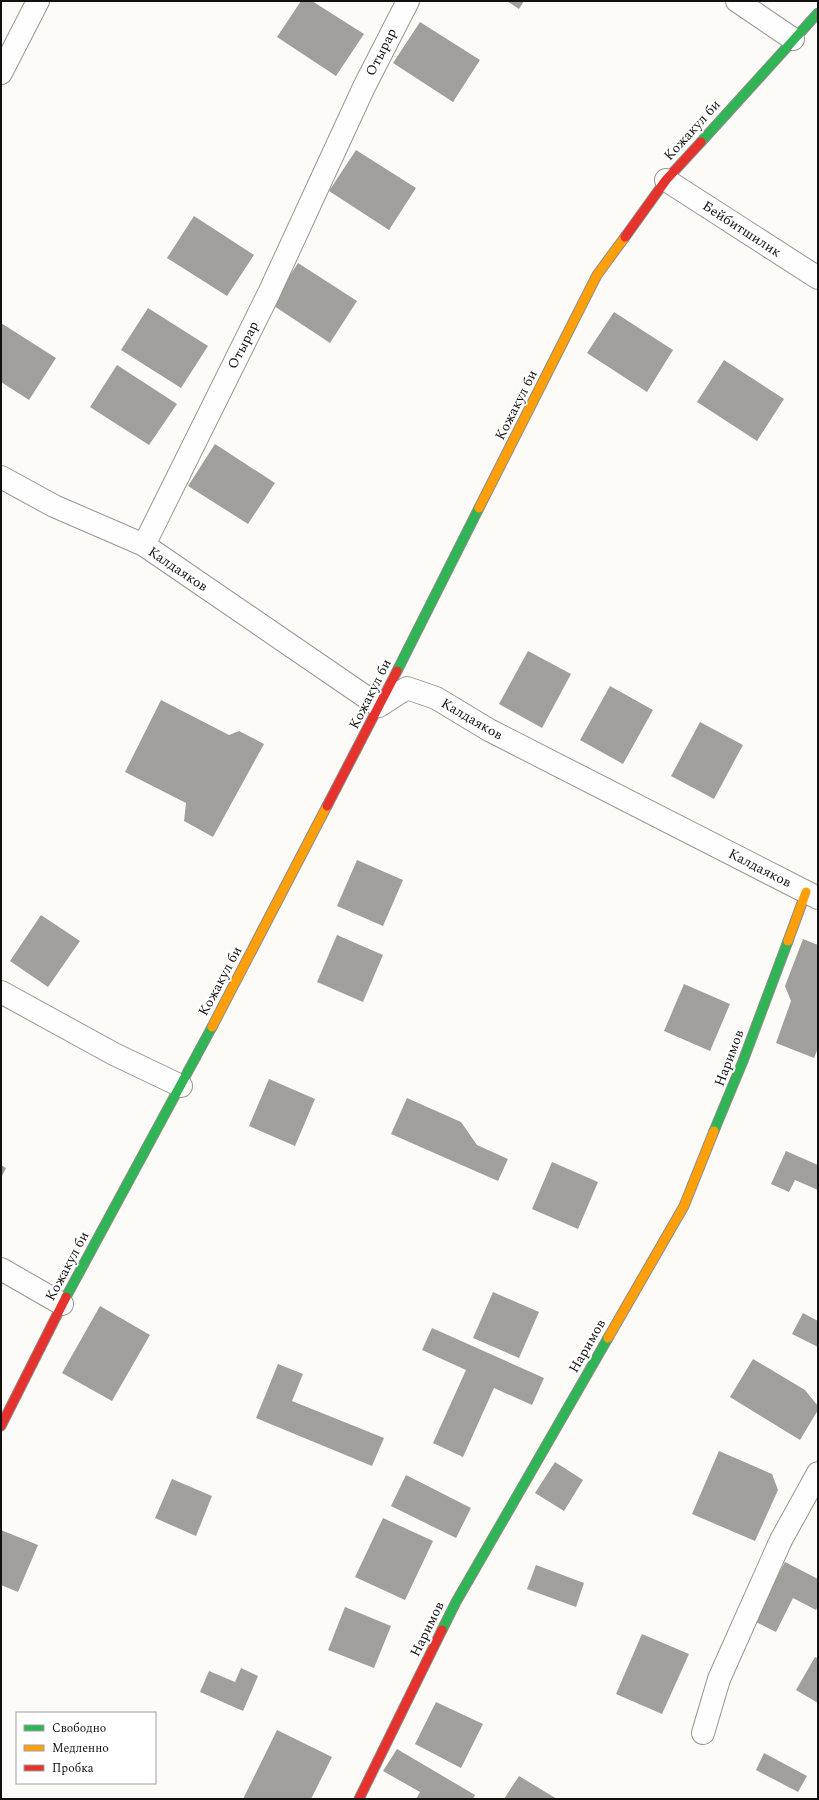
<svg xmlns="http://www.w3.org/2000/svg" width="819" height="1800" viewBox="0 0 819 1800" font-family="Spectral,serif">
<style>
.building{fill:#a19f9c}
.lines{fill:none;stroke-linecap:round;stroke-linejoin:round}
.street-casing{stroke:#979695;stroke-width:24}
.fast-casing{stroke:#8e8d8b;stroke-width:11}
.slow-casing{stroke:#8e8d8b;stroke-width:11}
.jam-casing{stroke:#8e8d8b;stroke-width:11}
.street{stroke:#fffefe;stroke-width:22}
.fast{stroke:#30b455;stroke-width:9}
.slow{stroke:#ff9f0a;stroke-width:9}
.jam{stroke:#e5322d;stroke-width:9}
.labels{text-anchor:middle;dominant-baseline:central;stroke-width:4;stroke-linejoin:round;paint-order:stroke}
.street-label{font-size:14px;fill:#111;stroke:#fff}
</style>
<rect width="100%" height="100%" fill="#fdfbf7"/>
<path class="building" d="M301 1H312L364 34 336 76 277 37Z
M507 1H524L519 9Z
M420 22 480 60 453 102 393 63Z
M356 150 416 188 389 230 329 191Z
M194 216 254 255 227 296 167 258Z
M298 263 357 301 330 343 271 304Z
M148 308 208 346 181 388 121 350Z
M614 312 673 350 647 392 587 353Z
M1 323 56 358 29 400 1 382Z
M724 360 784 399 757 441 697 402Z
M117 365 177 404 149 445 90 407Z
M215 444 275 483 248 524 188 486Z
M528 651 571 674 542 728 499 704Z
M610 686 653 710 623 764 580 740Z
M161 700 229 735 239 731 264 744 213 837 184 821 186 803 125 772Z
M700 722 743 745 714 799 671 776Z
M357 860 403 880 383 926 337 906Z
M41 915 80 941 48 987 10 961Z
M337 935 383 955 363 1002 317 982Z
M803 939 818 945V1048L814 1058 776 1043 791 1001 785 986Z
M684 984 730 1004 710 1051 664 1031Z
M269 1079 315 1099 295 1146 249 1126Z
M407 1098 461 1122 477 1145 508 1159 498 1181 391 1134Z
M786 1151 818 1165V1190L795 1180 789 1192 771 1184Z
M552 1162 598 1182 578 1229 532 1209Z
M1 1165 6 1168 1 1178Z
M493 1292 539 1312 519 1358 473 1338Z
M100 1306 150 1335 112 1401 62 1373Z
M803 1313 818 1321V1347L792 1334Z
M432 1328 544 1378 532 1405 494 1388 463 1457 433 1443 466 1370 422 1350Z
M753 1359 805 1390 818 1406V1410L800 1440 730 1397Z
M278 1364 303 1374 292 1401 384 1438 372 1466 256 1418Z
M719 1451 772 1474 778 1490 755 1541 692 1514Z
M555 1462 583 1480 564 1511 535 1493Z
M406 1475 471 1508 456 1538 391 1506Z
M172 1479 212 1496 196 1536 155 1518Z
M383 1518 433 1541 405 1600 355 1577Z
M1 1530 38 1545 18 1592 1 1585Z
M785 1562 818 1579V1606L816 1610 793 1598 776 1632 754 1621Z
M536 1565 584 1583 576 1607 527 1589Z
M345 1607 391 1626 374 1668 328 1650Z
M642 1634 689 1654 662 1714 616 1694Z
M815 1657 818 1658V1703L796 1690Z
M241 1668 258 1676 243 1711 200 1692 209 1671 235 1682Z
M436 1702 483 1724 461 1768 415 1744Z
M277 1730 332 1757 311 1799H243Z
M397 1749 475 1795 473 1799H416L420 1792 383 1771Z
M764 1753 807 1776 798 1792 756 1770Z
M519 1776 557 1799H504Z"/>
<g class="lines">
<defs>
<path id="street" d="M737 1 793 39
M1 73 38 1
M666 180 818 278
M1 477 54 506 144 545 379 706 407 688 436 698 489 730 818 898
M144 545 269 293 364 87 408 1
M1 992 114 1054 181 1086
M1 1269 62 1304
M703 1733 719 1679 781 1540 818 1473"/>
<path id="fast" d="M701 142 818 13
M397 671 479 508
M714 1131 743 1061 788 941
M66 1297 212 1027
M442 1630 456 1602 608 1338"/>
<path id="slow" d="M479 508 597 275 625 237
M788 941 806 892
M212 1027 327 806
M608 1338 684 1206 714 1131"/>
<path id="jam" d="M625 237 666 180 701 142
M327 806 397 671
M1 1426 66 1297
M359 1799 442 1630"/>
</defs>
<use href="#street" class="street-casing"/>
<use href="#fast" class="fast-casing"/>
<use href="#slow" class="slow-casing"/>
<use href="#jam" class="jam-casing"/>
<use href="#street" class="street"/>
<use href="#fast" class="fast"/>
<use href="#slow" class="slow"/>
<use href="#jam" class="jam"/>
</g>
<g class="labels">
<g class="street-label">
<text transform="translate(381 52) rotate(-63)">Отырар</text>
<text transform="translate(692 130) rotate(-48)">Кожакул би</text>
<text transform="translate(742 229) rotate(33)">Бейбитшилик</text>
<text transform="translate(243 345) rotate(-63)">Отырар</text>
<text transform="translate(516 405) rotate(-63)">Кожакул би</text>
<text transform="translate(178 569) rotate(34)">Калдаяков</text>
<text transform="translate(370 694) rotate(-63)">Кожакул би</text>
<text transform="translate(472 719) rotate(30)">Калдаяков</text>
<text transform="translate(760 868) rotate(27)">Калдаяков</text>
<text transform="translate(220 981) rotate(-62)">Кожакул би</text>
<text transform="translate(729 1058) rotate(-69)">Наримов</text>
<text transform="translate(67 1266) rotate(-62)">Кожакул би</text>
<text transform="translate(587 1346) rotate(-60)">Наримов</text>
<text transform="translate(427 1629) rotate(-64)">Наримов</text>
</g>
</g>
<rect width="819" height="1800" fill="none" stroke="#111111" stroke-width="4"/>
<rect x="16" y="1712" width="140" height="72" fill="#ffffff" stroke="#a0a0a0"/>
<rect x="24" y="1725" width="20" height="6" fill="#30b455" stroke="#a0a0a0"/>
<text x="52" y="1732" font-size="12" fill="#111111">Свободно</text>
<rect x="24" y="1745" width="20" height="6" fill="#ff9f0a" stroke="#a0a0a0"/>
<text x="52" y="1752" font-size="12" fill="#111111">Медленно</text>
<rect x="24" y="1765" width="20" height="6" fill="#e5322d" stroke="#a0a0a0"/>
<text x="52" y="1772" font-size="12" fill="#111111">Пробка</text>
</svg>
